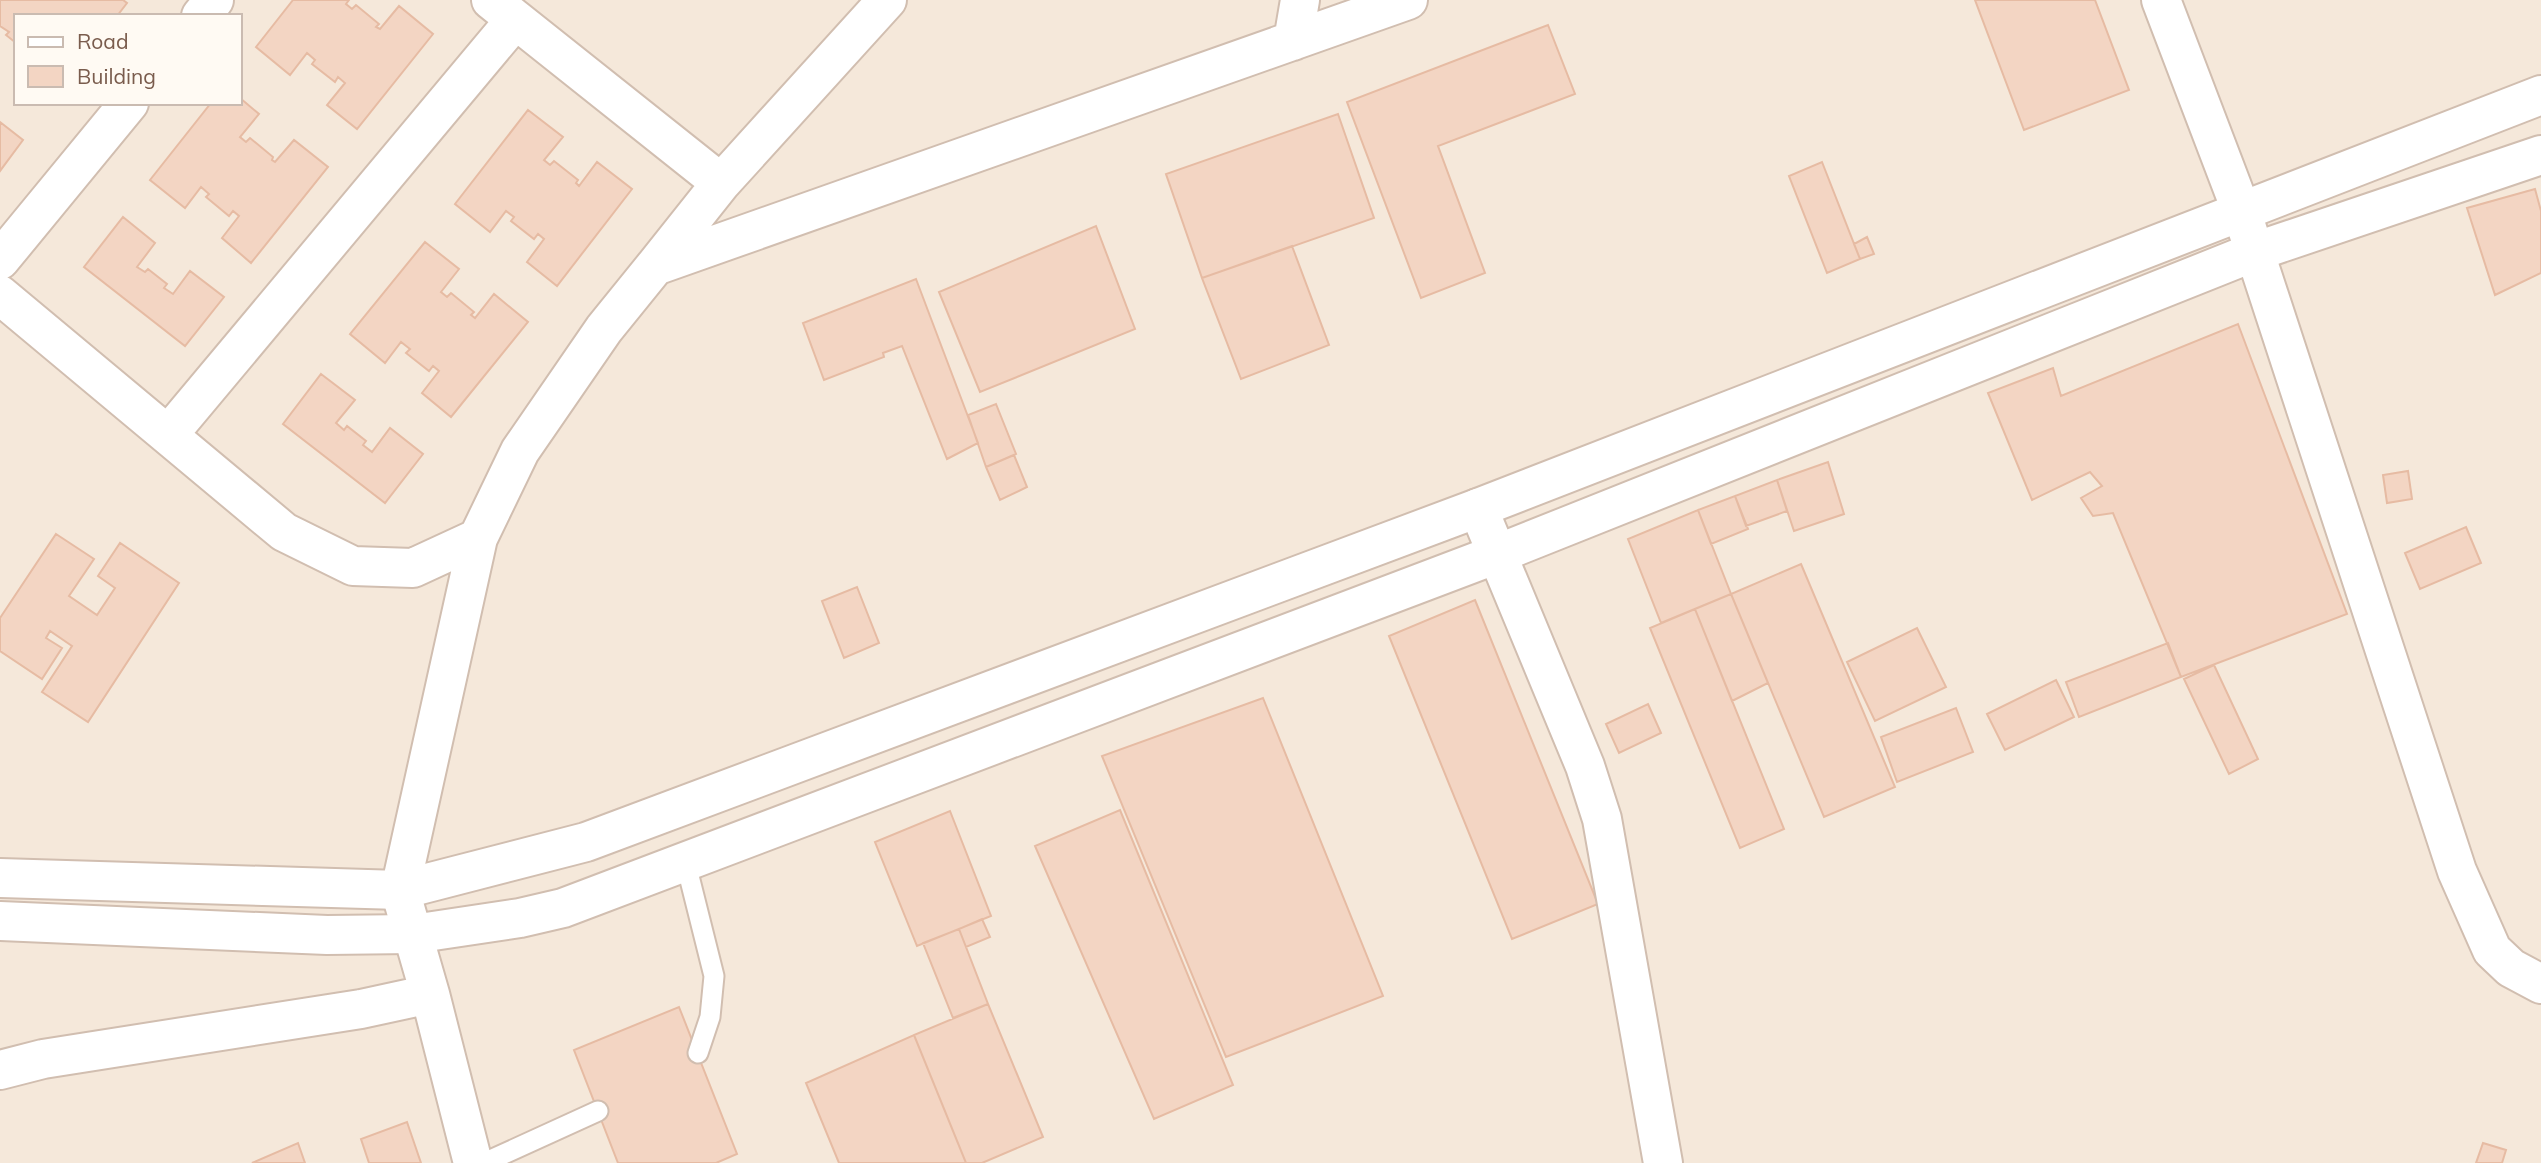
<svg xmlns="http://www.w3.org/2000/svg" width="2541" height="1163" viewBox="0 0 2541 1163" font-family="Mulish,sans-serif">
<style>
.residential{fill:#f5e8da;fill-rule:evenodd}
.building{fill:#f3d5c3;stroke:#e6bba3;stroke-width:2}
.lines{fill:none;stroke-linecap:round;stroke-linejoin:round}
.service-casing{stroke:#d1beb0;stroke-width:23}
.minor-casing{stroke:#d1beb0;stroke-width:42}
.tertiary-casing{stroke:#d1beb0;stroke-width:42}
.service{stroke:#fff;stroke-width:19}
.minor{stroke:#fff;stroke-width:38}
.tertiary{stroke:#fff;stroke-width:38}
</style>
<rect width="100%" height="100%" fill="#fdf6ec"/>
<path class="residential" d="M0 0H2541V1163H0ZM16 16H240V103H16Z"/>
<path class="building" d="M0 0H123L127 3 117 16H16V43L6 35 9 32 0 26Z
M293 0H349L346 4 352 9 356 5 379 24 376 27 380 29 399 6 433 34 357 129 327 105 345 83 338 77 335 82 312 64 315 60 307 53 290 75 256 47Z
M1975 0H2095L2129 90 2024 130Z
M1548 25 1575 94 1438 146 1485 273 1421 298 1347 102Z
M240 98 259 114 240 137 246 142 250 138 273 157 272 160 275 162 294 140 328 167 251 263 222 238 239 216 233 211 229 216 206 197 209 194 201 187 185 208 150 180 211 103H240Z
M528 110 563 137 544 160 550 165 554 161 578 180 576 183 579 186 597 162 632 189 557 286 527 262 544 239 538 234 534 239 511 221 514 217 506 211 490 232 455 204Z
M1338 114 1374 218 1202 278 1166 174Z
M0 122 23 140 0 171Z
M1822 162 1860 259 1827 273 1789 176Z
M2535 189 2541 211V273L2495 295 2467 208Z
M123 217 155 243 137 267 145 272 148 269 167 284 164 288 173 294 190 271 224 297 185 346 84 267Z
M1096 226 1135 329 980 392 939 292Z
M1867 237 1874 254 1860 259 1854 244Z
M425 242 459 269 441 292 447 297 451 293 474 312 471 315 475 318 494 294 528 322 451 417 422 393 439 371 433 366 429 371 406 353 410 349 401 342 385 363 350 334Z
M1292 246 1329 345 1241 379 1202 278Z
M916 279 978 443 947 459 902 346 883 353 884 357 824 380 803 323Z
M2238 324 2347 614 2181 677 2113 513 2093 516 2081 498 2102 486 2090 472 2032 500 1988 393 2053 368 2061 396Z
M321 374 355 400 336 423 344 430 347 426 366 441 363 445 372 452 390 428 423 454 385 503 283 424Z
M996 404 1016 454 986 467 968 415Z
M1014 455 1027 487 1000 500 986 467Z
M1828 462 1844 514 1794 531 1777 480Z
M2408 471 2412 499 2387 503 2383 475Z
M1777 480 1787 511 1746 526 1735 496Z
M1735 496 1748 529 1711 544 1698 510Z
M1698 510 1731 594 1661 623 1628 539Z
M2466 527 2481 563 2420 589 2405 553Z
M56 534 94 559 69 596 97 615 115 588 98 576 120 543 179 583 88 722 42 692 72 646 50 631 46 638 62 648 42 679 0 651V618Z
M1801 564 1895 787 1824 817 1731 594Z
M857 587 879 643 844 658 822 601Z
M1731 594 1768 683 1732 701 1695 609Z
M1475 600 1598 904 1512 939 1389 636Z
M1695 609 1784 829 1740 848 1650 628Z
M1917 628 1946 687 1875 721 1847 662Z
M2168 643 2181 677 2079 717 2066 682Z
M2214 665 2258 759 2229 774 2184 679Z
M2056 680 2074 717 2005 750 1987 714Z
M1263 698 1383 996 1226 1057 1102 756Z
M1648 704 1661 733 1619 753 1606 724Z
M1956 708 1973 752 1897 782 1881 737Z
M1120 810 1233 1085 1154 1119 1035 846Z
M950 811 991 916 917 946 875 842Z
M982 919 990 937 966 947 959 929Z
M959 929 988 1004 953 1018 923 943Z
M988 1004 1043 1137 982 1163H966L914 1035Z
M679 1007 737 1154 716 1163H618L574 1050Z
M914 1035 966 1163H839L806 1083Z
M407 1122 421 1163H369L361 1139Z
M298 1143 305 1163H252Z
M2483 1143 2506 1150 2502 1163H2476Z"/>
<g class="lines">
<defs>
<path id="service" d="M685 860 714 976 710 1017 698 1053
M484 1163 598 1111"/>
<path id="minor" d="M491 0 721 183
M2161 0 2241 210 2457 871 2492 950 2511 968 2541 984
M201 16 214 0
M1293 41 1300 0
M0 260 129 103
M655 266 721 183 887 0
M0 295 284 532 353 566 413 568 478 538
M168 435 515 20
M1478 508 1585 766 1602 819 1663 1163
M0 1070 43 1059 361 1009 430 994
M473 1163 430 994 400 890 478 538 520 451 604 329 655 266 1408 0"/>
<path id="tertiary" d="M0 878 400 890 586 842 1478 508 2541 95
M0 921 327 935 413 934 520 918 563 908 1497 554 2254 252 2541 155"/>
</defs>
<use href="#service" class="service-casing"/>
<use href="#minor" class="minor-casing"/>
<use href="#tertiary" class="tertiary-casing"/>
<use href="#service" class="service"/>
<use href="#minor" class="minor"/>
<use href="#tertiary" class="tertiary"/>
</g>
<rect x="14" y="14" width="228" height="91" fill="#fffaf3" stroke="#cabbb1" stroke-width="2"/>
<rect x="28" y="37" width="35" height="10" fill="#ffffff" stroke="#cabbb1" stroke-width="2"/>
<text x="77" y="49" font-size="21" fill="#7a5c4d">Road</text>
<rect x="28" y="66" width="35" height="21" fill="#f3d5c3" stroke="#cabbb1" stroke-width="2"/>
<text x="77" y="84" font-size="21" fill="#7a5c4d">Building</text>
</svg>
